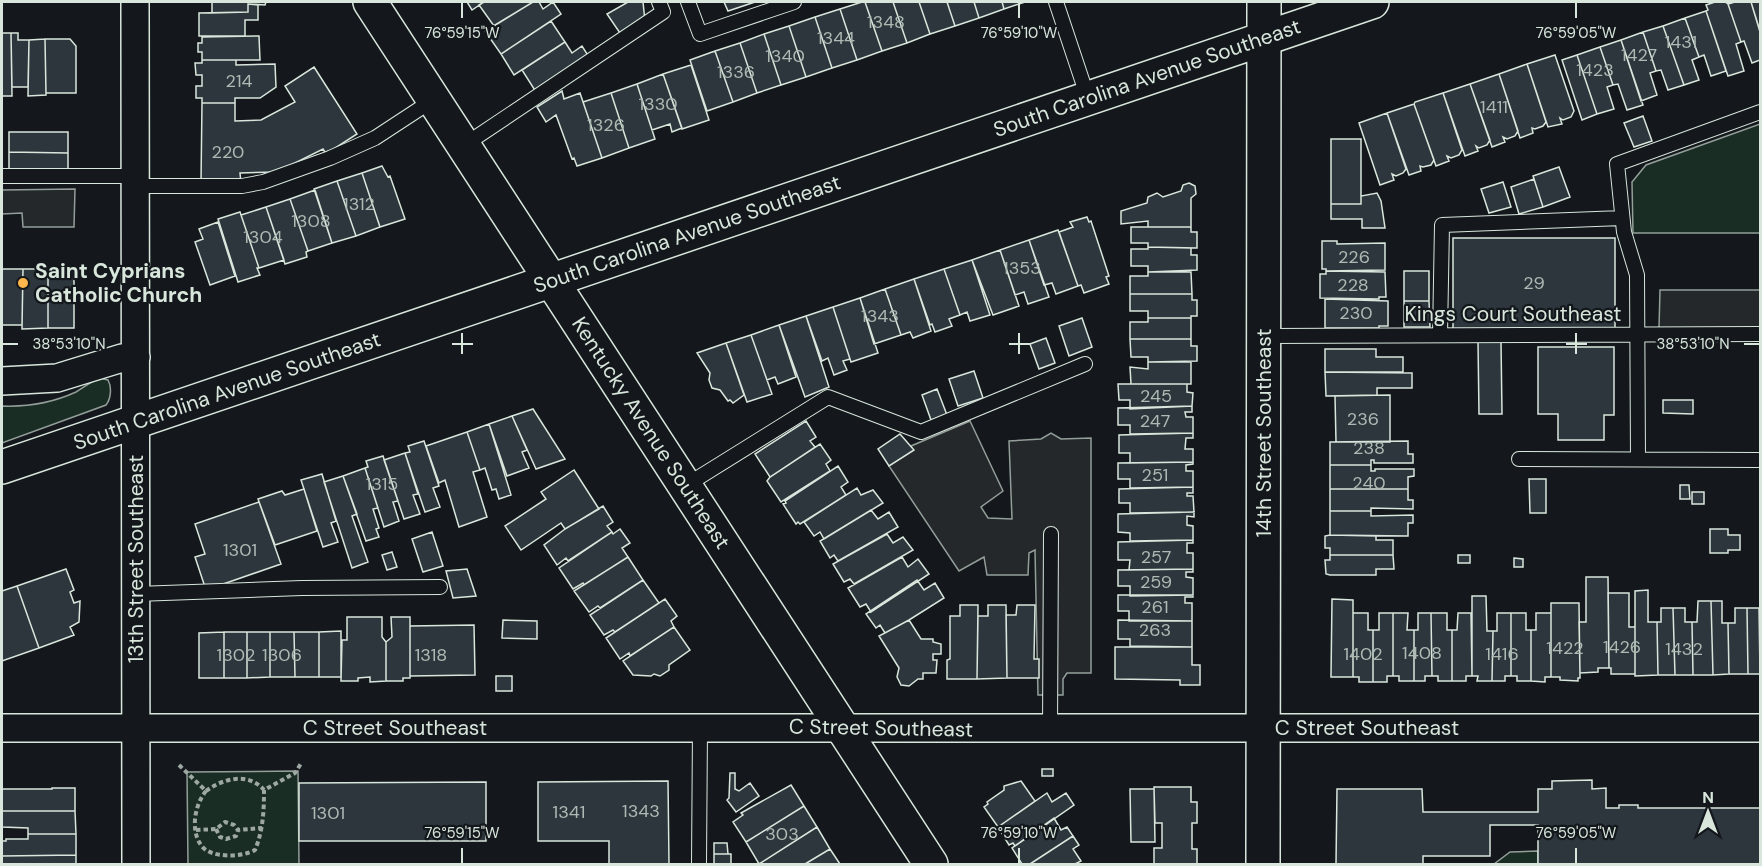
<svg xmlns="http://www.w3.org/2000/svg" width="1762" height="866" viewBox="0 0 1762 866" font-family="'DM Sans',sans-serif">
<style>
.green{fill:#1a2d24;stroke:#939e99;stroke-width:1.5}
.parking{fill:#24282b;stroke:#939e99;stroke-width:1.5}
.building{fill:#2c363c;stroke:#d8e6dc;stroke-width:1.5}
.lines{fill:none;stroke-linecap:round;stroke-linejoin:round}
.lane-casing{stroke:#d8e6dc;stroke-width:16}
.street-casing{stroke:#d8e6dc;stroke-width:30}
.secondary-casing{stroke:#d8e6dc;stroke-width:36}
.path{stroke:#9da8a2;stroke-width:4;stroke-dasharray:4.5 3;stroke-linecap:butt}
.lane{stroke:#14181c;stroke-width:14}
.street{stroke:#14181c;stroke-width:27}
.secondary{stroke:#14181c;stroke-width:33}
.ticks{fill:none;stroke:#d8e6dc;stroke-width:2}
.poi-dot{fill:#ffb74d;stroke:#14181c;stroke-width:2}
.labels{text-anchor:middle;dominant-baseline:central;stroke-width:4.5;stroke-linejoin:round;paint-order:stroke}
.number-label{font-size:18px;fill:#adbab4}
.street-label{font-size:21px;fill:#d8e6dc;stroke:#14181c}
.poi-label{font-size:21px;font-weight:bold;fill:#d8e6dc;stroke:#14181c;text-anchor:start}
.ticks-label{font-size:15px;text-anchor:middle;fill:#d8e6dc;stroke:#14181c;stroke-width:4.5;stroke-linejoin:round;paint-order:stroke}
</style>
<rect width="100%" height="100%" fill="#14181c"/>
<path class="green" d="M1760 124V233H1633L1632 182 1646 165Z
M100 378 108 380C112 387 111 399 106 405L2 443V406C27 407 52 403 76 392 84 387 92 381 100 378Z
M298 771 299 864H188L187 772Z
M1538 851V864H1475H1494L1510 852Z"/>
<path class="parking" d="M75 189 74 227H23L22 213 2 214V190Z
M1660 290H1760V328H1659Z
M970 421 1003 491 981 507 988 518 1012 519 1009 441 1041 439 1051 433 1061 439 1091 438V673H1067L1063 679V695H1038L1035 550 1029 553 1028 575H987L984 557 959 571 889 466 913 450 911 446Z"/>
<path class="building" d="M212 2H266L265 5 248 4V12L212 13Z
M467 2H484L472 10Z
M484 2H533L494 26 479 5Z
M533 2H539L543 9 553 2 561 14 501 54 485 31Z
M628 2H643L645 21 622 36 607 14Z
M724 2H755L728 11Z
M862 2H865L882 51 857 60 840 9Z
M865 2H893L907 43 882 51Z
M893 2H919L930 34 907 43Z
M919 2H947L955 26 930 34Z
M947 2H974L979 18 955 26Z
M974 2H1002L1004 9 979 18Z
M1002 2H1025L1004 9Z
M1715 2H1725L1728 4 1741 42 1736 44 1744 71 1728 76 1706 11 1708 10 1706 5Z
M1735 2H1751L1760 32V60L1752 63 1744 41 1741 42 1728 4Z
M1751 2H1760V31Z
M248 4 258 5V20H245V36H199V13L248 12Z
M840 9 857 60 832 68 815 17Z
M1706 11 1726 71 1711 76 1704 55 1699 57 1685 18Z
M815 17 832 68 806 77 789 26Z
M1685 18 1699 57 1692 60 1699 80 1684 85 1663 26Z
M551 21 565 42 514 75 501 54Z
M789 26 806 77 781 85 764 34Z
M1663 26 1684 85 1668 90 1661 70 1656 71 1643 32Z
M1643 32 1656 71 1650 73 1657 95 1641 101 1621 40Z
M2 33H11L12 96H2Z
M11 33H18V40H29L28 87H12Z
M764 34 781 85 757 93 740 43Z
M259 36 260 60H202V52H198V43H202V37Z
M45 39 46 95 28 96 29 40Z
M45 39H70L76 46V93H46Z
M1621 40 1643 105 1627 110 1618 84 1613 85 1600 47Z
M565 42 572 53 582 46 589 57 536 92 522 70Z
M740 43 757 93 733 102 715 51Z
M1600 47 1613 85 1607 87 1614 109 1597 114 1577 55Z
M715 51 733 102 707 111 690 60Z
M1555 55 1574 111 1571 117 1563 120 1560 118 1562 124 1548 127 1527 64Z
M1577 55 1597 114 1582 120 1562 60Z
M202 60H236V65L275 64 276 87 260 98H235V103H202V98H196V86H202V75H196L195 63H202Z
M1527 64 1546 122 1543 126 1535 129 1532 128 1533 133 1520 138 1499 74Z
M691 65 709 120 682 129 663 74Z
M314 67 357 134 326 154 323 149 277 172 240 173 241 183H201L202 103H235V121L261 120 295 102 285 86Z
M663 74 682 128 672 132 670 124 652 130 637 84Z
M1499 74 1518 131 1515 136 1507 139 1503 137 1505 142 1492 147 1470 84Z
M637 84 655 139 629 148 611 93Z
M1470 84 1490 140 1487 145 1479 148 1476 146 1478 151 1465 156 1443 93Z
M562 91 564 99 580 93 602 158 577 166 574 158 572 159 556 115 546 122 537 107Z
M611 93 629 148 602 158 583 102Z
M1443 93 1462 150 1459 155 1451 158 1447 156 1449 161 1436 166 1414 104 1415 102Z
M1414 104 1434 160 1431 165 1423 167 1420 166 1421 171 1409 175 1387 113Z
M1387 113 1406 169 1403 173 1396 176 1392 174 1394 180 1380 185 1359 123Z
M1643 116 1652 141 1634 147 1624 123Z
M9 132H68V153L9 152Z
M1331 139H1361V204H1331Z
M9 152 68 153V172L9 173Z
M382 166 388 177 390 176 405 219 380 227 362 173Z
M1559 167 1570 197 1543 207 1533 176Z
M362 173 380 227 356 236 337 181Z
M1534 179 1543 207 1519 214 1511 187Z
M337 181 356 236 332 243 314 189Z
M1503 182 1511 207 1489 213 1481 189Z
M1189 183 1195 186 1196 194 1191 198V227H1148V221L1121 224V211L1147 203 1148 197 1157 193 1163 197 1181 191 1183 185Z
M315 190 332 243 308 251 290 199Z
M1377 193 1381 201 1385 228H1362V219H1331V204H1361V196Z
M290 199 308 251 306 252 307 257 285 264 266 207Z
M266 207 284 260 259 268 241 215Z
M240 212 259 268H257L260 275 238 282 218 219Z
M1087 217 1089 222 1091 221 1109 276 1106 277 1109 284 1084 293 1081 285 1078 286 1059 232 1073 227 1070 222Z
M218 222 235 276 210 285 195 242 203 239 199 229Z
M1131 227H1191V232H1197V248L1148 247V243H1131Z
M1058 230 1078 286 1056 294 1052 283 1044 285 1029 240Z
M1453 238H1615V329H1453Z
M1029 240 1049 297 1028 304 1024 292 1015 295 1000 250Z
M1322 241H1337V244L1385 243V270L1326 271V269H1322Z
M1148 247 1191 248V255H1197V270L1148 272V266H1131V249H1148Z
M1000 250 1019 306 993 315 972 260Z
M972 260 990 315 970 321 967 312 960 315 944 269Z
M2 269H23L22 325H2Z
M23 269H48V328L22 329Z
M48 269H74V328H48Z
M944 269 960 315 949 319 952 326 935 332 932 324 930 325 914 279Z
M1326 271 1385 272 1386 297H1379V299L1320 298V274H1326Z
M1404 271H1429V301H1404Z
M1148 272H1191L1192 294H1130V276H1148Z
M914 279 931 331 913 338 910 332 901 335 885 289Z
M885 289 901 335 874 344 860 298Z
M1130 294H1192V300H1197V316H1191V318H1148V311H1130Z
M860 298 878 353 851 362 833 307Z
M1325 299 1388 301V326H1379V328H1325Z
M1404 301H1429L1430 327H1404Z
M833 307 850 359 843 361 847 370 834 375 828 358 822 361 806 316Z
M806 316 829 387 805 397 779 325Z
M1082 318 1092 347 1069 356 1059 326Z
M1148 318H1191V339H1130V322H1148Z
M779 325 796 377 778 384 775 377 767 380 751 335Z
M751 335 772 394 747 402 726 343Z
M1046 338 1055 363 1039 369 1030 344Z
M1130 339H1191V346H1197V361L1148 362V357H1131Z
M1478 342H1501L1502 414H1479Z
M726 343 744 395 733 403 730 400 728 401 720 390 712 388 709 380 710 373 697 353Z
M1538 347H1614V415H1604V440H1558V414H1538Z
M1325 349H1376V357H1403V372H1325Z
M1148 362H1191V384H1131L1130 367 1148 369Z
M974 371 983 398 958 406 949 379Z
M1325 372 1412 373V388H1377V395L1326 396Z
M1118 384H1187V392L1193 393 1192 406 1130 409V400H1119Z
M937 389 947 415 931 420 922 395Z
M1390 395V442H1336L1335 396Z
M1663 400H1693V414L1663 413Z
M1192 406V412H1185L1186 417H1193V433L1130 434V425H1118V408Z
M533 409 565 459 536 469 512 416Z
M512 416 527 450 522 452 529 468 507 476 489 424Z
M806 421 816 437 810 441 815 447 770 477 755 454Z
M489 424 511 495 499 499 496 489 492 490 485 468 480 470 467 432Z
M467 432 480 470 473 472 487 517 459 527 445 480 439 483 426 446Z
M1193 433V438H1186L1185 449H1193V462L1130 463V453H1119V435Z
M900 434 914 450 889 466 878 449Z
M424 441 439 486 433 488 440 507 425 512 405 453 410 452 408 446Z
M1408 441V454H1413V463H1374V460H1371V465H1330V442Z
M820 444 831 460 826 464 830 471 781 502 767 481 770 477Z
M405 453 418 494 413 495 420 514 404 519 384 460Z
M383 456 398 501 393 502 399 521 384 527 365 468 368 467 366 461Z
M1193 462V464L1186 465V471H1193V487L1130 488V479H1118V463Z
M1330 465H1371V471H1375V469H1414V476L1408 477V489H1330Z
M838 466 848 482 841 487 846 495 800 524 798 522 796 524 783 504 786 503 785 501Z
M365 468 378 508 373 509 379 528 376 529 379 537 366 541 343 476Z
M574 470 599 509 565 529 561 523 521 550 505 526 546 499 541 492Z
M322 474 336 521 331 523 338 542 323 547 301 480Z
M343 476 357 514 352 516 368 562 352 568 324 482Z
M1529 479H1546V513H1530Z
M1680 485H1689L1690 499H1680Z
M1193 487V493H1187V496H1193L1194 512 1130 513V503H1119V489Z
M857 488 861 495 873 490 883 503 824 539 820 532 814 536 804 522Z
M304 489 317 531 275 545 258 499 282 491 285 495Z
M1330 489H1408V500H1413V509L1371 508V511H1330Z
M1692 492H1704V504H1692Z
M259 502 281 564 206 590 195 557 205 554 195 524Z
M603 506 613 522 607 526 612 532 568 561 566 558 557 565 544 545 565 529Z
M871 510 878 519 889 512 898 527 838 561 834 555 830 558 820 541Z
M1330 511H1371V516L1413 515V523H1408V536L1330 535Z
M1194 512V517L1187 516V525L1193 526V540L1130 541V533L1118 532V514Z
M620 529 630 543 622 548 628 557 584 585 583 583 573 589 559 568 612 532 613 534Z
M1710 529H1728V535H1740V550H1728V553H1710Z
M432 532 443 566 423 572 412 539Z
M887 534 893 543 903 537 913 550 854 584 850 579 844 582 833 564Z
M1330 535 1376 536V540H1393V555H1330V548H1325V536Z
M1193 540V543H1187V553H1193V569L1129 570 1130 560H1118V542Z
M392 552 397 567 387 570 382 555Z
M1330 555H1393L1394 569H1376V575H1330L1326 574 1325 560H1330Z
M1458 555H1470V563H1458Z
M628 557 643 580 600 608 598 606 589 612 574 591Z
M902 557 908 567 918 559 929 574 871 612 866 604 860 607 848 588Z
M1514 558 1523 559V567H1514Z
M66 569 74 590 70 592 74 603 80 601 79 622 70 627 74 635 39 648 17 586Z
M467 569 476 596 453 598 446 571Z
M1193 569V572H1186V577L1193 578V595L1130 596V586H1118V570Z
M1586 577H1608L1609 668H1598V672L1580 673 1579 622H1586Z
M643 580 659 603 615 632 613 630 604 635 590 615Z
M917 580 924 590 935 583 944 598 909 620 885 633 880 625 876 628 866 614Z
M17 586 39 648 2 661V591Z
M1648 590V622H1657L1658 675 1635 676V591Z
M1608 593H1629V627H1635V674H1611V668H1609Z
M1118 595H1193V597H1185V603H1192V621H1129V611H1118Z
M1472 596H1486L1487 631H1493L1492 681H1477L1478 676H1472Z
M665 599 677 616 671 621 674 627 630 656 629 653 620 659 606 638Z
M1332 599 1353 600V677H1331Z
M1698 601H1711L1713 675H1693L1692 622H1697Z
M1711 601H1722V623H1728L1729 674 1713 675Z
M1551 603H1579L1580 678H1578V681L1560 680V677H1551Z
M960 605H978L977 679H947V660L950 659V616H960Z
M988 605H1006L1007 678 977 679 978 616H988Z
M1017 605H1035L1034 659H1039V678H1007L1006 615H1016Z
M1661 608H1673L1675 675H1658L1657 622H1661Z
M1673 608H1685V622H1692L1693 675H1675Z
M1735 608H1747L1748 674H1729L1728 623H1735Z
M1747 608H1759L1760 674H1748Z
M1353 613H1368V630H1373V682H1359V677H1353Z
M1379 613H1393V676H1387V682H1373V630H1379Z
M1393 613H1408L1407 630H1414V681H1399V676H1393Z
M1418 613H1431L1432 676H1425V681H1414V630H1418Z
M1431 613H1447V630H1452V681H1438V676H1432Z
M1458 613H1471L1472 676H1466V681H1452V630H1457Z
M1497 613H1511V676H1505V681H1492L1493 631H1497Z
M1511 613H1526V630H1531V681H1517V676H1511Z
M1536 613H1551V677H1545V682L1531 681V630H1536Z
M347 617H382V637L386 642V681L370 682V677L358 678V681H341L342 640H347Z
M391 617H410V678H403V681H386V642L392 637Z
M503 620 537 621V639L502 638Z
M909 620 921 639H933V642L941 644V654H933V660H937L936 673H923V679H918L909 686 901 685 897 677 899 668 879 636Z
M1118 620 1192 621V647L1130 646V639H1118Z
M474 625 475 675 410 676V626Z
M674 627 690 650 669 665V670L660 676 654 674 651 676 633 675 623 661Z
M341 631V677H319V632Z
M224 632V678H199V633Z
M224 632H247V678H224Z
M247 632H270V677L247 678Z
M270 632H294L295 677H270Z
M294 632H319V677H295Z
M1115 647H1192V665H1200V685H1180V680L1115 679Z
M496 676H512V691H496Z
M1042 769H1053V776H1042Z
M730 773H735V789L739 791 750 783 759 796 736 812 727 800 729 798Z
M1592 780V789L1606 788V808H1619V805H1638V808H1760V864H1538V825H1490V856H1423V864H1336L1337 789H1422L1423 812H1538V789H1552V781Z
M668 781 669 864H609V841H538V782Z
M1021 781 1035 801 998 827 984 807 988 804 987 802 1004 790V786Z
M486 782V841H299V783Z
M791 785 804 806 746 842 733 822 743 815 741 813Z
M1154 787H1191V802H1197V823H1192V849H1197V864H1154V848H1162V823H1155Z
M52 788H75V811H2V789H52Z
M1130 789H1154L1155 842H1131Z
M1047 793 1052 802 1066 793 1074 805 1015 846 1013 843 1009 845 998 827Z
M804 806 817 827 759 864 746 842Z
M2 811H75L76 834H28V828L2 827Z
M1054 818 1061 830 1067 827 1073 836 1030 864H1022L1012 848Z
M817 827 830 849 805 864H759Z
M28 834H76V855L2 856V841H6V839H28Z
M1073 836 1079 845 1073 849 1081 861 1075 864H1030Z
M714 843H727L728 854H714Z
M830 849 840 864H805Z
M714 854H731V864H714Z
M76 855V864H2V856Z"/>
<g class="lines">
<defs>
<path id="lane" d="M688 2 700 34 794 2
M1056 2 1088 98
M463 146 663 12 659 2
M2 176H135
M135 186H242L263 182 330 158 375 138 433 100
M1440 335 1442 225 1622 218
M1265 336 1760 334
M1519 459 1758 460
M1638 459 1637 275 1624 232 1617 164 1760 112
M685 486 828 397 921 432 1085 364
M136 594 302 588 440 587
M1050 729 1051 534
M699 864 700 728"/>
<path id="street" d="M135 2 136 864
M2 381 57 378 122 358 136 357
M2 728H1760"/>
<path id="secondary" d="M370 2 931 864
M2 467 1372 2
M1263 864 1264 2"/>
</defs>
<use href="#lane" class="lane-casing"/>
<use href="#street" class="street-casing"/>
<use href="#secondary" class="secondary-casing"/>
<path class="path" d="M179 765 206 791C224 778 248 772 264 790L295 773 302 762
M206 791C195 804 190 830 201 845 210 859 243 857 255 850 263 831 264 811 264 790
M216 829 220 837 226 839 236 836 238 830
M196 830 216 829 225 822 234 825 238 830 262 828"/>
<use href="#lane" class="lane"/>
<use href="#street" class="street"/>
<use href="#secondary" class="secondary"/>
</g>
<path class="ticks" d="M462 3V18M1019 3V18M1576 3V18M462 333V354M1019 333V354M1576 333V354M3 344H18M452 344H473M1009 344H1030M1566 344H1587M1744 344H1759M462 848V863M1019 848V863M1576 848V863"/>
<circle class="poi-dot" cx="23" cy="283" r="6"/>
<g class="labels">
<g class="number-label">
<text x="886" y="22">1348</text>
<text x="836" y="38">1344</text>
<text x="1681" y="42">1431</text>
<text x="1639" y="55">1427</text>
<text x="785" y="56">1340</text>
<text x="1595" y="70">1423</text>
<text x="736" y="72">1336</text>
<text x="239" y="81">214</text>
<text x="658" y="104">1330</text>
<text x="1494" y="107">1411</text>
<text x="606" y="125">1326</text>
<text x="228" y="152">220</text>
<text x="359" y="204">1312</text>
<text x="311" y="221">1308</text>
<text x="263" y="237">1304</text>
<text x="1354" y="257">226</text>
<text x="1022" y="268">1353</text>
<text x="1534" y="283">29</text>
<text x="1353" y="285">228</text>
<text x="1356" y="313">230</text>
<text x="880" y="316">1343</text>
<text x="1156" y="396">245</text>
<text x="1363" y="419">236</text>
<text x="1155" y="421">247</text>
<text x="1369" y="448">238</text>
<text x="1155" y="475">251</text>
<text x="1369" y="483">240</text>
<text x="382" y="484">1315</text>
<text x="240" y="550">1301</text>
<text x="1156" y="557">257</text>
<text x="1156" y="582">259</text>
<text x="1155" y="607">261</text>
<text x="1155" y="630">263</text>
<text x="1622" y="647">1426</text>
<text x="1565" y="648">1422</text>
<text x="1684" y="649">1432</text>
<text x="1422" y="653">1408</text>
<text x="1363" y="654">1402</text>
<text x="1502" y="654">1416</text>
<text x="236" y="655">1302</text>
<text x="282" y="655">1306</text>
<text x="431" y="655">1318</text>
<text x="641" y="811">1343</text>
<text x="569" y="812">1341</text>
<text x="328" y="813">1301</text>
<text x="782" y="834">303</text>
</g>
<g class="street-label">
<text transform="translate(1147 78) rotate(-19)">South Carolina Avenue Southeast</text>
<text transform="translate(687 234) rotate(-19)">South Carolina Avenue Southeast</text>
<text x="1513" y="314">Kings Court Southeast</text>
<text transform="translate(227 391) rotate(-19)">South Carolina Avenue Southeast</text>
<text transform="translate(651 433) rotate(57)">Kentucky Avenue Southeast</text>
<text transform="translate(1264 433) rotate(-90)">14th Street Southeast</text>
<text transform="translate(136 559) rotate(-90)">13th Street Southeast</text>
<text x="395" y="728">C Street Southeast</text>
<text transform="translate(881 728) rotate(1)">C Street Southeast</text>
<text x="1367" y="728">C Street Southeast</text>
</g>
<g class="poi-label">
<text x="35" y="271">Saint Cyprians<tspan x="35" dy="24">Catholic Church</tspan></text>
</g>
</g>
<g class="ticks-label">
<text x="462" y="38">76°59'15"W</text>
<text x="1019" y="38">76°59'10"W</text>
<text x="1576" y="38">76°59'05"W</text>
<text x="69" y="349">38°53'10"N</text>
<text x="1693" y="349">38°53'10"N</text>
<text x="462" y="838">76°59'15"W</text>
<text x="1019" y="838">76°59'10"W</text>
<text x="1576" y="838">76°59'05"W</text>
</g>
<rect width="1762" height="866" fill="none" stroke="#d8e6dc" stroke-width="6"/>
<g transform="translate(1708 812)" stroke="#14181c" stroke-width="4.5" paint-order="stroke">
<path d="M0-4.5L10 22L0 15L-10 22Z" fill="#d8e6dc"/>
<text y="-9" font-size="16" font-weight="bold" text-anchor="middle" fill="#d8e6dc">N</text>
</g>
</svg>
